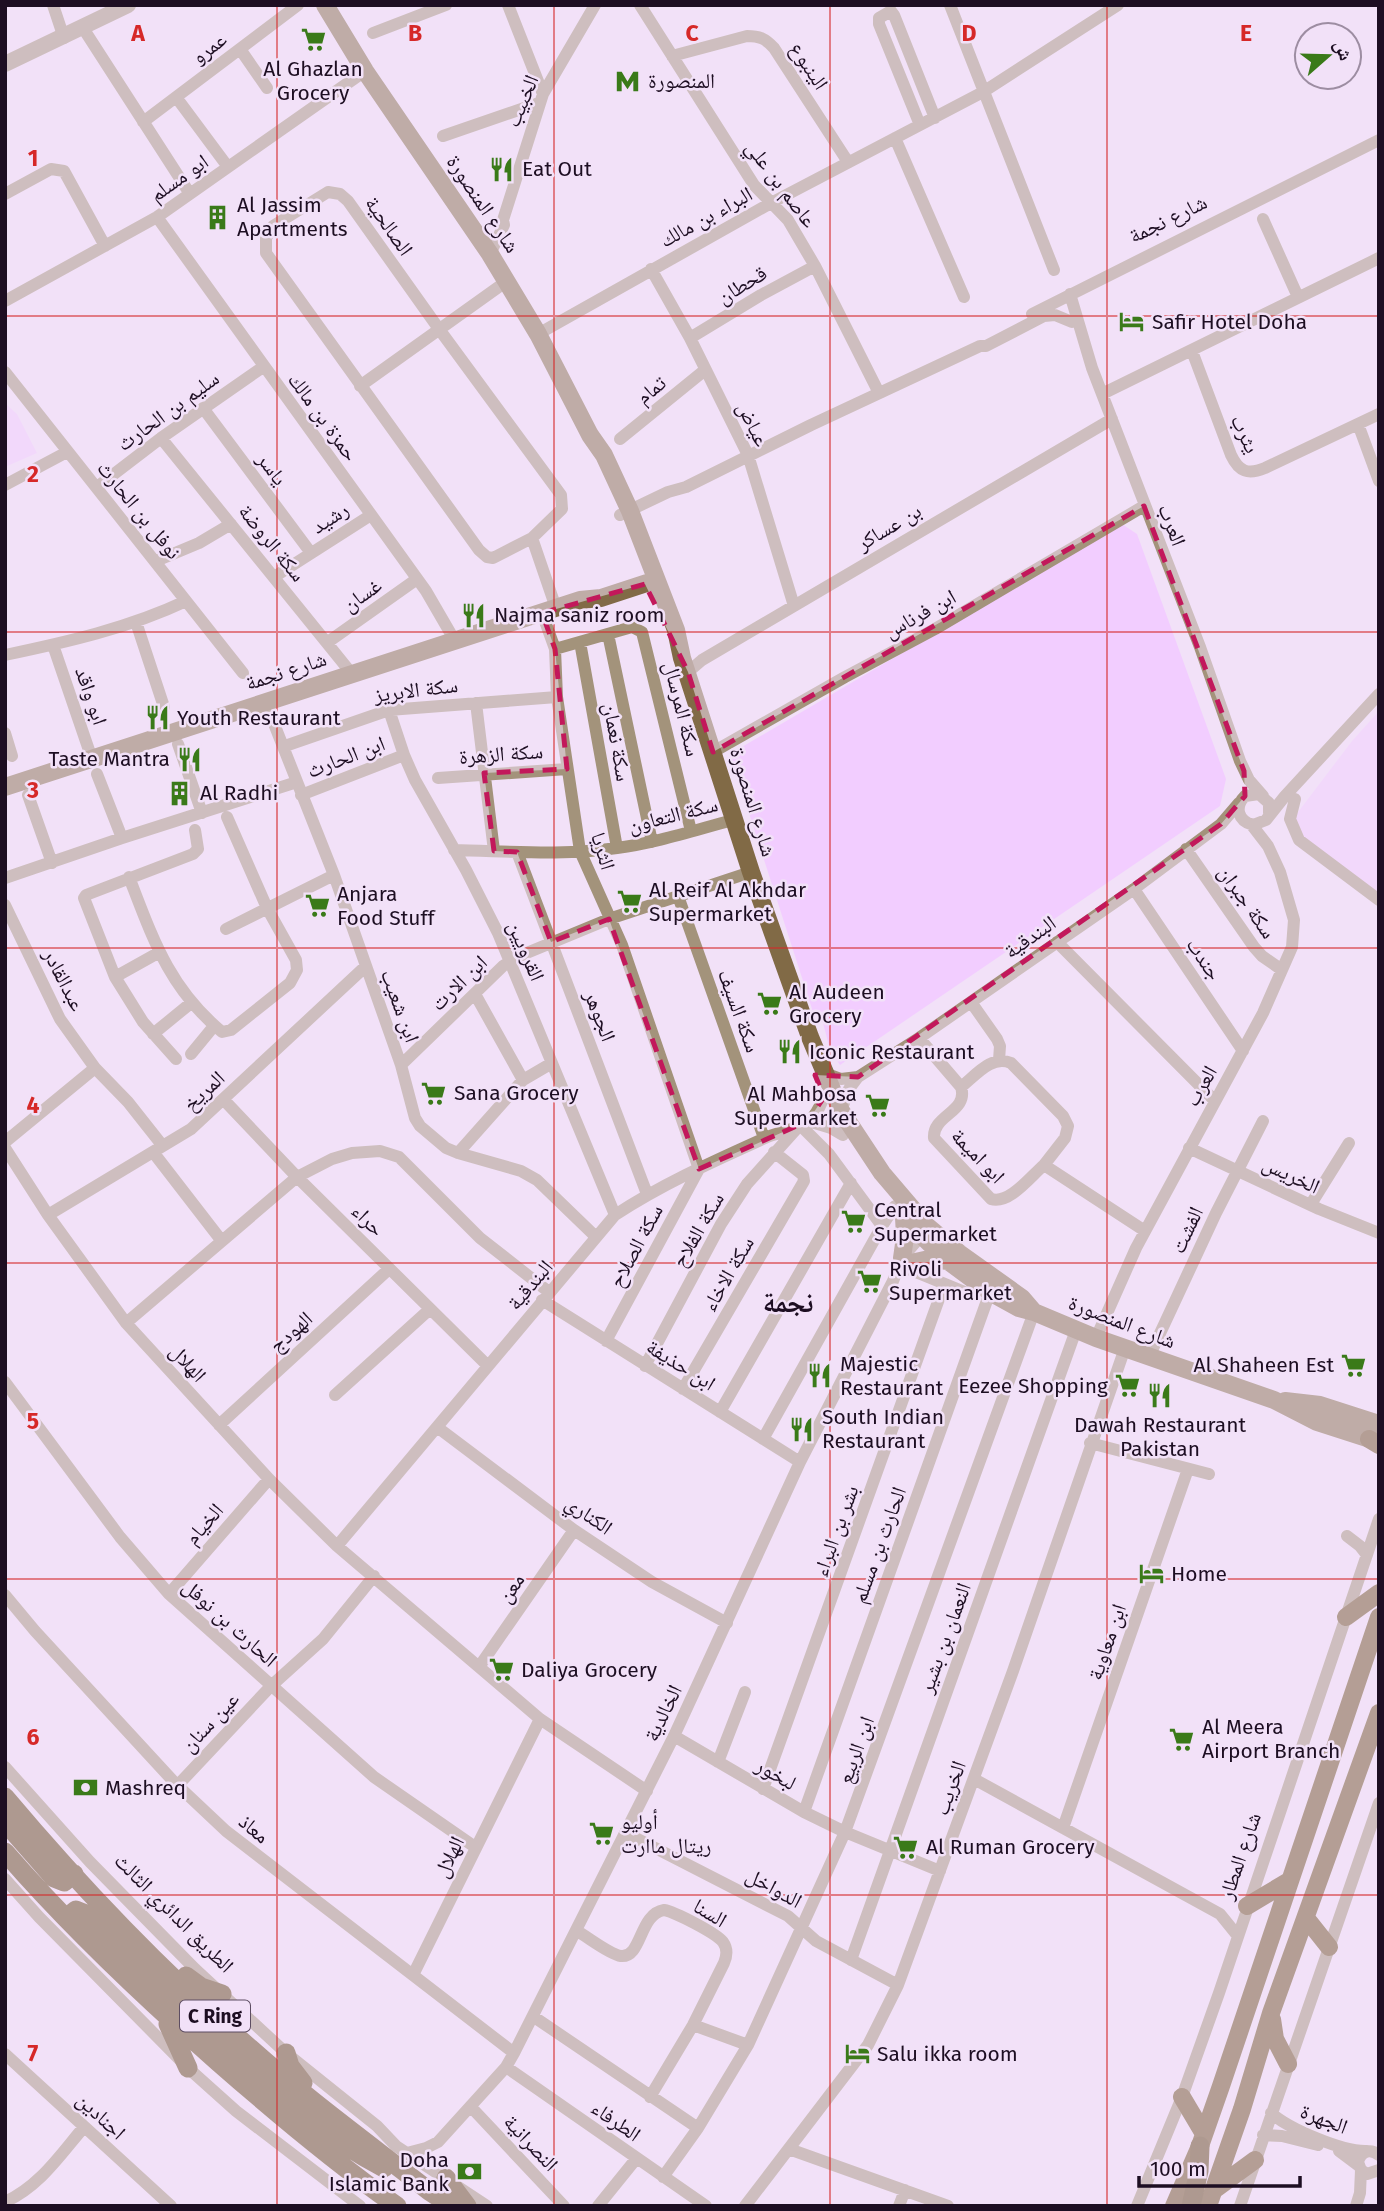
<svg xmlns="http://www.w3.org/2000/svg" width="1384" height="2211" viewBox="0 0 1384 2211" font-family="'Fira Sans','Noto Naskh Arabic',sans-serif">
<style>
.built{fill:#f2cdff}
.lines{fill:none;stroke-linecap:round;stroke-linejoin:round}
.minor{stroke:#a3937b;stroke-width:12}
.tertiary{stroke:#a3937b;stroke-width:16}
.secondary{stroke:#816a46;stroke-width:18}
.primary{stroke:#694d1d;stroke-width:18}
.trunk{stroke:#5c4212;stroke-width:19}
.marked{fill:none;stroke:#c2185b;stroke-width:5;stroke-dasharray:14 9;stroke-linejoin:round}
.grid{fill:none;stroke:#d62828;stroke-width:2;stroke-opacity:0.55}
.labels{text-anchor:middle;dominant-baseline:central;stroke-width:5;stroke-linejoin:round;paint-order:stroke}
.shield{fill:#f2e1f8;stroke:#5d4d62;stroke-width:2}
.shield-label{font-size:19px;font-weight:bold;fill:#1d0e22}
.street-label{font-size:21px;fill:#1d0e22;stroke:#f2e1f8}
.poi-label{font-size:21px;fill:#1d0e22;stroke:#f2e1f8;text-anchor:start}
.district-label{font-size:28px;font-weight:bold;fill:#1d0e22;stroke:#f2e1f8}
.grid-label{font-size:23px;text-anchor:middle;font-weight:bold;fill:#d62828;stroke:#f2e1f8;stroke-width:5;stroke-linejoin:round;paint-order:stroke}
</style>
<rect width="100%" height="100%" fill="#f2e1f8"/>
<path class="built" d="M5 403 17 414 37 453 5 467Z
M1122 524 1137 534 1226 779 1220 806 840 1065 830 1050 820 1011 813 1012 730 754Z
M1379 711V894L1304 840 1295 816 1352 741Z"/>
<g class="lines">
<path class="minor" d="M53 5 64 38
M508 5 543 94
M640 5 754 185 788 220 815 266 879 393
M950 5 1054 270
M83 28 190 194
M373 33 446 5
M240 49 267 88
M672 56 747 36C760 36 766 39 774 48L848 162
M176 97 228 167
M143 122 298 5
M920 125 879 24V18L891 11 894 15 935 118
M443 136 539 103
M895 138 964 297
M328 192 340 194 348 201 439 329 561 495 562 509 532 538 493 558 487 557 479 550 266 253V238L273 226Z
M5 194 51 169 64 171 105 246
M157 217 426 591 455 641
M1263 219 1298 297
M490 254 504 225 503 220 543 94 595 5
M651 269 690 338 748 455 794 606
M1070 294 1092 368 1200 647 1240 761 1249 780 1263 796
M5 301 157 217 365 71
M1032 314 1379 140
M538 334 771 203 983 92 1118 5
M690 338 761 295 815 266
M1192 351 1231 455C1239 472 1248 475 1265 468L1379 414
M5 372 243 673
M360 386 507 281
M1102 394 1379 258
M203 408 311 553
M1358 424 1379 481
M161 438 352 674
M620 439 705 370
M5 485 67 452
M97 487 161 438 263 367
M620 515 668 492 686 487 811 425 980 346H986L1044 316 1055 315 1072 322
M532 538 556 608
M156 561 199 543 231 524
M274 577 371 515
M542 613 555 649 557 697 580 851 622 945 699 1169 606 1341
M136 622 164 707
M608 634 652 842
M328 642 417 579
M580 642 617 848
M53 645 92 759
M555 649 632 627 642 632 691 831
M5 655C67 642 129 628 186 601
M688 672 702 660 1112 419
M265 701 334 875 401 1065 415 1118 420 1126 446 1148 458 1153 521 1171 537 1180 595 1236
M476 703 494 851
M389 710 404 755 415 780 466 870 498 933 615 1215
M5 733 12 756
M178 744 202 813
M285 746 389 710 557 697
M713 752 845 677 935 629 1144 506
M97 774 122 838
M438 778 567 769
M28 795 52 863
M301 795 404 755
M1295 799 1290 819 1299 840 1379 900
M1269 813V803L1259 794 1245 796C1234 807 1238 821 1253 825L1266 820 1285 796 1379 694
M1186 849 1254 947 1262 956 1282 970
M454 850C508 851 563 856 617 848 656 843 695 830 733 820
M517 852 647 1194
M129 877C153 939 169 988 222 1032L231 1030 290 983 297 970 296 960 267 908 227 817
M5 878 122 838 297 782
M1134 889 1243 1051
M678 896 764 1138
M5 905 60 1019 95 1068 128 1102 162 1145
M226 929 334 875
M1057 942 1214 1100
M115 977 158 953
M475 994 523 1080
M971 1002 997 1039 1000 1046 999 1060
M153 1034 191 1003
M919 1038 961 1087C969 1112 932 1115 934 1138L991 1199C1009 1205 1031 1176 1044 1165L1145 1231
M191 1054 214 1026
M176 1059 143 1022 115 977 84 898 86 895 193 854 198 849 195 830
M401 1065 503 966 517 957 609 919 751 872
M825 1073 841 1079 858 1077
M961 1087C975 1076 992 1054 1011 1063L1063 1116 1068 1126 1065 1138 1044 1165
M223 1099 297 1177 488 1366
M841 1111 849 1089 858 1077 919 1038 1134 889 1221 824 1239 803
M808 1121 831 1128 843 1135
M5 1142 95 1068
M5 1148 48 1215 126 1323 269 1479 337 1546 540 1719 647 1791
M1189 1148 1319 1209 1379 1233
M153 1152 221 1240
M458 1153 523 1080 552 1063
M1311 1204 1349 1143
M48 1215 191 1129 366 966
M906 1268 967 1293 980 1285
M542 1300 800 1462
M126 1323 297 1177 332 1159 352 1153 380 1151 399 1157 480 1238 549 1292
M1096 1338 1136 1248 1263 1013 1292 947 1294 920 1280 872 1268 846 1251 824
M1149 1357 1216 1213 1263 1121
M645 1366 721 1224 747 1184 800 1125 829 1154 882 1226
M5 1382 120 1537 169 1594 374 1777 475 1847
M683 1389 804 1181 803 1175 774 1152
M335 1395 430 1309
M720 1412 851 1183
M219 1425 389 1269
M437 1427 574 1530 652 1582 727 1623
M763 1439 882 1226 895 1206
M1090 1443 1209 1474
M1347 1536 1360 1546 1367 1555
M337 1546 615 1215C662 1184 714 1161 765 1138 779 1132 798 1129 810 1120 817 1114 820 1106 824 1097
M169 1594 269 1479
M5 1595 35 1631 175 1783 226 1831 514 2053
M479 1667 574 1530
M674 1736 804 1812 845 1832 940 1871
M718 1762 745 1692
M5 1767 90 1862 195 1969 286 2053 377 2126 396 2146 487 2206
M974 1779 1220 1914 1237 1935
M178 1785 271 1686 323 1639 374 1576
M763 1789 944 1285
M804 1812 990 1292
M1063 1828 1188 1469
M626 1833 788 1916 816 1941 898 1985
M5 1879 39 1917 188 2068 236 2111 360 2206
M577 1931C588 1937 609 1954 621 1956 642 1958 639 1914 664 1910 675 1912 716 1933 723 1942 728 1949 727 1956 724 1963L693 2025 650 2097
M851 1960 1076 1330
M413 1975 540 1719
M534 2017 698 2128
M693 2025 748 2045
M5 2054 171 2206
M506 2067 706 2206
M471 2107 564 2206
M1271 2113C1289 2129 1343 2152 1367 2151
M1263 2135 1282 2136 1318 2145
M789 2149 948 2206
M1339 2151 1359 2166
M407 2153 426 2148 438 2142 506 2067 514 2053 674 1736 800 1462 893 1281 902 1258 925 1231
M1379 2155C1370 2148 1361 2151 1358 2162L1361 2170 1367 2174 1379 2170
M663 2177 698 2128 748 2045 845 1832 1034 1312
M5 2202C40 2186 60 2155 84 2127
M598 2206 636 2159
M745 2206 868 2045 898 1985 1013 1671 1125 1348
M899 2206 905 2190
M1137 2206 1182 2097 1219 1993 1379 1519
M1240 2206 1379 1803
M1356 2206 1360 2193 1361 2170"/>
<path class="tertiary" d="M5 64 128 5"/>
<path class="secondary" d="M325 5 365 71 490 254 538 334 590 435 604 455 630 511 676 630 682 658 751 872 810 1037 841 1111 882 1173 928 1227 959 1253 1022 1298 1034 1312
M5 787 580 600 601 598 656 580
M917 1231 948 1261 990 1292 1019 1308 1034 1312 1096 1338 1274 1400 1317 1422 1379 1442
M902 1258 905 1237 904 1217
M911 1263 929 1259 948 1261
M1285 1401 1320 1405 1379 1424"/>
<path class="primary" d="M1369 1439 1379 1445
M1346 1617 1379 1593
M1247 1906 1289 1881
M1306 1918 1329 1947
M1272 2019 1275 2039 1288 2064
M1182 2097 1204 2134
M1214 2190 1255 2160
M1174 2206 1200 2146 1221 2086 1379 1617
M1208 2206 1242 2109 1271 2013 1379 1713"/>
<path class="trunk" d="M5 1797C80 1886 162 1972 250 2048 307 2099 369 2144 429 2191L452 2206
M5 1822 54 1878 64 1882 74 1874
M5 1852C70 1927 143 1996 218 2062 275 2112 334 2162 397 2206
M66 1918 76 1910 86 1914C132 1962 180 2007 230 2051 278 2095 326 2138 384 2168
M186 1976 201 1987 222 1994
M168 2024 188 2068
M286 2053 290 2066 303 2083
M446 2178 467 2206
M1191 2206 1199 2171 1200 2146"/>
</g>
<path d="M0 0H1384V2211H0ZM1144 506 1244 771 1245 796 1221 824 858 1077 815 1075 824 1097 808 1121 699 1169 609 919 551 942 517 852 494 851 484 773 567 769 555 649 542 613 645 584 688 672 713 752Z" fill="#f2e1f8" fill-opacity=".55" fill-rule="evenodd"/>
<path class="marked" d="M1144 506 1244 771 1245 796 1221 824 858 1077 815 1075 824 1097 808 1121 699 1169 609 919 551 942 517 852 494 851 484 773 567 769 555 649 542 613 645 584 688 672 713 752Z"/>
<path class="grid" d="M277 5V2206M554 5V2206M830 5V2206M1107 5V2206M5 316H1379M5 632H1379M5 948H1379M5 1263H1379M5 1579H1379M5 1895H1379"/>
<defs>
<symbol id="supermarket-bare" viewBox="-9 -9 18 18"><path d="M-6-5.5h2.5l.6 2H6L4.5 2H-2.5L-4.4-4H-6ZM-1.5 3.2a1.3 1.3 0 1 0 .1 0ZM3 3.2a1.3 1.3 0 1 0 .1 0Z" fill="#3a7a19" stroke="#f2e1f8" stroke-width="2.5" paint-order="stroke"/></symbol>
<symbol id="metro-bare" viewBox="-9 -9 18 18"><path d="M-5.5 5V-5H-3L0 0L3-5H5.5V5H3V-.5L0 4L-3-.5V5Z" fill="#3a7a19" stroke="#f2e1f8" stroke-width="2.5" paint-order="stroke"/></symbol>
<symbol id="restaurant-bare" viewBox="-9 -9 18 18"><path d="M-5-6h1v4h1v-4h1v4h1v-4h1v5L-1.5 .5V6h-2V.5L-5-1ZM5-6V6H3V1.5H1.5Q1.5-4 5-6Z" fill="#3a7a19" stroke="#f2e1f8" stroke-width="2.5" paint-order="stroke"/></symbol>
<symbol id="building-bare" viewBox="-9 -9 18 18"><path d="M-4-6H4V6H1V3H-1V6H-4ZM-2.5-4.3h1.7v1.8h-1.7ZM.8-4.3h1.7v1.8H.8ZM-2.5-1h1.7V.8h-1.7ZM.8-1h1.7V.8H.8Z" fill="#3a7a19" stroke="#f2e1f8" stroke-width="2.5" paint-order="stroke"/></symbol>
<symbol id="hotel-bare" viewBox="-9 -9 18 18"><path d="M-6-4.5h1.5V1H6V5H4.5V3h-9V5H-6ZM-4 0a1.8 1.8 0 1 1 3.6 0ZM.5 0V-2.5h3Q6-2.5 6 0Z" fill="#3a7a19" stroke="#f2e1f8" stroke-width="2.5" paint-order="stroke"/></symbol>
<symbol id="bank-bare" viewBox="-9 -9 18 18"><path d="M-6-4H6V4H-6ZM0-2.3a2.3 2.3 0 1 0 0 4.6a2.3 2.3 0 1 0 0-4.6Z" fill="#3a7a19" stroke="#f2e1f8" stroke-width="2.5" paint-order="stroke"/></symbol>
</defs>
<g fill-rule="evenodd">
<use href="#supermarket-bare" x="296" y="22" width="35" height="35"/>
<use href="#metro-bare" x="610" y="64" width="35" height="35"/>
<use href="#restaurant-bare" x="484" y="152" width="35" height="35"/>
<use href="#building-bare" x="200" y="200" width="35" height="35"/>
<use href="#hotel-bare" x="1114" y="304" width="35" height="35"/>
<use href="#restaurant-bare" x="456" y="598" width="35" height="35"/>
<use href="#restaurant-bare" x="140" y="700" width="35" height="35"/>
<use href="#restaurant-bare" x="172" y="742" width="35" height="35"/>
<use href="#building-bare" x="162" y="776" width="35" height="35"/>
<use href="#supermarket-bare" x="612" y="884" width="35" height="35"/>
<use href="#supermarket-bare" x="300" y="888" width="35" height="35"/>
<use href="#supermarket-bare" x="752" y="986" width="35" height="35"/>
<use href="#restaurant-bare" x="772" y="1034" width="35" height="35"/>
<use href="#supermarket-bare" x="416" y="1076" width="35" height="35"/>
<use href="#supermarket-bare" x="860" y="1088" width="35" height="35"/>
<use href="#supermarket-bare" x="836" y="1204" width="35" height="35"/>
<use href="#supermarket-bare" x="852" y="1264" width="35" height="35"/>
<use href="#supermarket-bare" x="1336" y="1348" width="35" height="35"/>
<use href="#restaurant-bare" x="802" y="1358" width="35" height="35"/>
<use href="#supermarket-bare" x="1110" y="1368" width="35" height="35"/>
<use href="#restaurant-bare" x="1142" y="1378" width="35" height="35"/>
<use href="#restaurant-bare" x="784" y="1412" width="35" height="35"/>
<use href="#hotel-bare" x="1134" y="1556" width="35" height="35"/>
<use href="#supermarket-bare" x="484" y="1652" width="35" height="35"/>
<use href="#supermarket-bare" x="1164" y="1722" width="35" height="35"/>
<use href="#bank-bare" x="68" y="1770" width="35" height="35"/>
<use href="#supermarket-bare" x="584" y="1816" width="35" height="35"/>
<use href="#supermarket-bare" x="888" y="1830" width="35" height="35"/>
<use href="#hotel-bare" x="840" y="2036" width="35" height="35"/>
<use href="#bank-bare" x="452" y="2154" width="35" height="35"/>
</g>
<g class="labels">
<rect class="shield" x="180" y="2000.5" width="70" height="31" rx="5"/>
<g class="shield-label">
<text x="215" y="2016">C Ring</text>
</g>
<g class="street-label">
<text transform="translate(209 48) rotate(-37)">عمرو</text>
<text transform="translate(809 66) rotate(57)">الينبوع</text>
<text transform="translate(522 101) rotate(-67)">الخبيب</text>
<text transform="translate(179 178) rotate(-35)">ابو مسلم</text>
<text transform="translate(781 184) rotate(53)">عاصم بن علي</text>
<text transform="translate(483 204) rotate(56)">شارع المنصورة</text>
<text transform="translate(706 217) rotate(-29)">البراء بن مالك</text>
<text transform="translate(1168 219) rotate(-26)">شارع نجمة</text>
<text transform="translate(389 226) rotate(55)">الصالحية</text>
<text transform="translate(742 285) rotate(-31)">قحطان</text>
<text transform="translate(651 390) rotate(-39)">تمام</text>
<text transform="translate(168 411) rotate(-36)">سليم بن الحارث</text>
<text transform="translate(323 417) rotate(54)">حمزة بن مالك</text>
<text transform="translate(753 424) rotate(64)">عياض</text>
<text transform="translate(1245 434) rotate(65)">يثرب</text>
<text transform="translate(272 469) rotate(53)">ياسر</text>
<text transform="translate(139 510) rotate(51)">نوفل بن الحارث</text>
<text transform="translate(330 518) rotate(-33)">رشيد</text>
<text transform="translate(1172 525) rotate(69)">العرب</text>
<text transform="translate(889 527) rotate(-31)">بن عساكر</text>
<text transform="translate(272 543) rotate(51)">سكة الروضة</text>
<text transform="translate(362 595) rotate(-35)">غسان</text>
<text transform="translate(920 614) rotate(-29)">ابن فرناس</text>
<text transform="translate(286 671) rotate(-18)">شارع نجمة</text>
<text transform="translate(416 690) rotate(-7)">سكة الابريز</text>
<text transform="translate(91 696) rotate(71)">ابو واقد</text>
<text transform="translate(682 709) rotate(76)">سكة المرسال</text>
<text transform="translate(617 742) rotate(80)">سكة نعمان</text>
<text transform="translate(501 754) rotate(-4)">سكة الزهرة</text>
<text transform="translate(346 757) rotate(-21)">ابن الحارث</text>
<text transform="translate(753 802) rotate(73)">شارع المنصورة</text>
<text transform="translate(673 815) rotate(-14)">سكة التعاون</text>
<text transform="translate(603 851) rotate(73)">الثريا</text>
<text transform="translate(1247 902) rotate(55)">سكة جبران</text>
<text transform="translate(1030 937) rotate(-35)">البندقية</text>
<text transform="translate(526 951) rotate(67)">القرويين</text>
<text transform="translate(1204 959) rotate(56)">جندب</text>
<text transform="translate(64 980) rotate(63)">عبدالقادر</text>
<text transform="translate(459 983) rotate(-44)">ابن الارت</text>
<text transform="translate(400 1006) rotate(70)">ابن شعيب</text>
<text transform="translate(739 1011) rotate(70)">سكة السيف</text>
<text transform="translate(600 1016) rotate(69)">الجوهر</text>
<text transform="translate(1201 1086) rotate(-60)">العرب</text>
<text transform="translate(204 1091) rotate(-43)">المريخ</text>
<text transform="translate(978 1156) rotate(46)">ابو اميمة</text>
<text transform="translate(1291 1175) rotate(25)">الخريس</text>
<text transform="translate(368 1220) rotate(45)">حراء</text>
<text transform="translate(698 1230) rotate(-60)">سكة الفلاح</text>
<text transform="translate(1187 1230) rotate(-65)">الفشت</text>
<text transform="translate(636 1246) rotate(-62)">سكة الصلاح</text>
<text transform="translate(728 1274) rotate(-60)">سكة الاخاء</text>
<text transform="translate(530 1285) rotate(-50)">البندقية</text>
<text transform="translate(1122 1322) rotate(21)">شارع المنصورة</text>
<text transform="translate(291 1332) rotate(-42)">الهودج</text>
<text transform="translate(188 1363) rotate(48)">الهلال</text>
<text transform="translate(681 1365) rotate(32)">ابن حذيفة</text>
<text transform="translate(589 1515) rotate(35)">الكناري</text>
<text transform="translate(204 1524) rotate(-49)">الخيام</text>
<text transform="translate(836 1531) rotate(-70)">بشر بن البراء</text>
<text transform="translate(879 1545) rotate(-70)">الحارث بن مسلم</text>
<text transform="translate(511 1588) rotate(-56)">معن</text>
<text transform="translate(230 1623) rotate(42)">الحارث بن نوفل</text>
<text transform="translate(945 1638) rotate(-70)">النعمان بن بشير</text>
<text transform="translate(1107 1642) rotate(-71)">ابن معاوية</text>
<text transform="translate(663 1713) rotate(-64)">الخالدية</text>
<text transform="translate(210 1722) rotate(-47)">عين سنان</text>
<text transform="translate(856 1750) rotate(-70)">ابن الربيع</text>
<text transform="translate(776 1774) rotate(30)">لبخور</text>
<text transform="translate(950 1788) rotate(-70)">الخريب</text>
<text transform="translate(254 1829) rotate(40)">معاذ</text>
<text transform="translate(1240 1856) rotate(-71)">شارع المطار</text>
<text transform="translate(449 1857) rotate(-64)">الهلال</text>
<text transform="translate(774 1888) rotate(29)">الدواخل</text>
<text transform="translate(174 1913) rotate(45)">الطريق الدائري الثالث</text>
<text transform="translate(710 1913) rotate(31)">السنا</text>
<text transform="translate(101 2116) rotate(43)">اجنادين</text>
<text transform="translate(1324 2119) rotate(21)">الجهرة</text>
<text transform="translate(616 2121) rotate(35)">الطرفاء</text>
<text transform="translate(531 2143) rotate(47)">النصرانية</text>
</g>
<g class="poi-label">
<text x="313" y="69" text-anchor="middle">Al Ghazlan<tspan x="313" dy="24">Grocery</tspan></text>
<text x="648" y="81">المنصورة</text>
<text x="522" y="169">Eat Out</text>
<text x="237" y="205">Al Jassim<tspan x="237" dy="24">Apartments</tspan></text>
<text x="1152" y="322">Safir Hotel Doha</text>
<text x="494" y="615">Najma saniz room</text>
<text x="177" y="718">Youth Restaurant</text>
<text x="170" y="759" text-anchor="end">Taste Mantra</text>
<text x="200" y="793">Al Radhi</text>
<text x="649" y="890">Al Reif Al Akhdar<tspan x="649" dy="24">Supermarket</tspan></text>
<text x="337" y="894">Anjara<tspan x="337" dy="24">Food Stuff</tspan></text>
<text x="789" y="992">Al Audeen<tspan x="789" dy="24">Grocery</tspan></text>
<text x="809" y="1052">Iconic Restaurant</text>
<text x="454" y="1093">Sana Grocery</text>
<text x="857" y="1094" text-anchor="end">Al Mahbosa<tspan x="857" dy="24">Supermarket</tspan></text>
<text x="874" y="1210">Central<tspan x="874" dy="24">Supermarket</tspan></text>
<text x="889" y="1269">Rivoli<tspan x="889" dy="24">Supermarket</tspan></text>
<text x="840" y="1364">Majestic<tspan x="840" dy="24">Restaurant</tspan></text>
<text x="1334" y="1365" text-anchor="end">Al Shaheen Est</text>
<text x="1108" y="1386" text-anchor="end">Eezee Shopping</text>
<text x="822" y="1417">South Indian<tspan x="822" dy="24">Restaurant</tspan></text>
<text x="1160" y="1425" text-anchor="middle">Dawah Restaurant<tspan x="1160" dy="24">Pakistan</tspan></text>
<text x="1171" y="1574">Home</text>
<text x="521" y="1670">Daliya Grocery</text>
<text x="1202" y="1727">Al Meera<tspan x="1202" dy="24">Airport Branch</tspan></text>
<text x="105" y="1788">Mashreq</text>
<text x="621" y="1822">أوليو<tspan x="621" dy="24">ريتال ماارت</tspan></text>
<text x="926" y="1847">Al Ruman Grocery</text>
<text x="877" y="2054">Salu ikka room</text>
<text x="449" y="2160" text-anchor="end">Doha<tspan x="449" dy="24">Islamic Bank</tspan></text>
</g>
<g class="district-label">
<text x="788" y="1302">نجمة</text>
</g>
</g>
<g class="grid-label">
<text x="138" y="41">A</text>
<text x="415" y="41">B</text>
<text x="692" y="41">C</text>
<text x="969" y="41">D</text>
<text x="1246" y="41">E</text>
<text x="33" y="166">1</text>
<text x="33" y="482">2</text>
<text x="33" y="798">3</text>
<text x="33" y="1113">4</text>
<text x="33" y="1429">5</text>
<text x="33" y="1745">6</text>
<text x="33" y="2061">7</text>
</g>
<rect width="1384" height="2211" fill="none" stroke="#1d0e22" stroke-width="14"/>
<g transform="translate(1328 56) rotate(70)"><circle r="33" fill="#f2e1f8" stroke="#9d8da2" stroke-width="2"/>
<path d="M0-5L12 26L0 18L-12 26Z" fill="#3a7a19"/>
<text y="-10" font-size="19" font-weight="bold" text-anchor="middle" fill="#1d0e22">ش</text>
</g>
<path d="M1139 2176v10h161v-10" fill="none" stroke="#1d0e22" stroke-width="3.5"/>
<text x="1150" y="2176" font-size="21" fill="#1d0e22" stroke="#f2e1f8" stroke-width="5" paint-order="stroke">100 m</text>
</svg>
